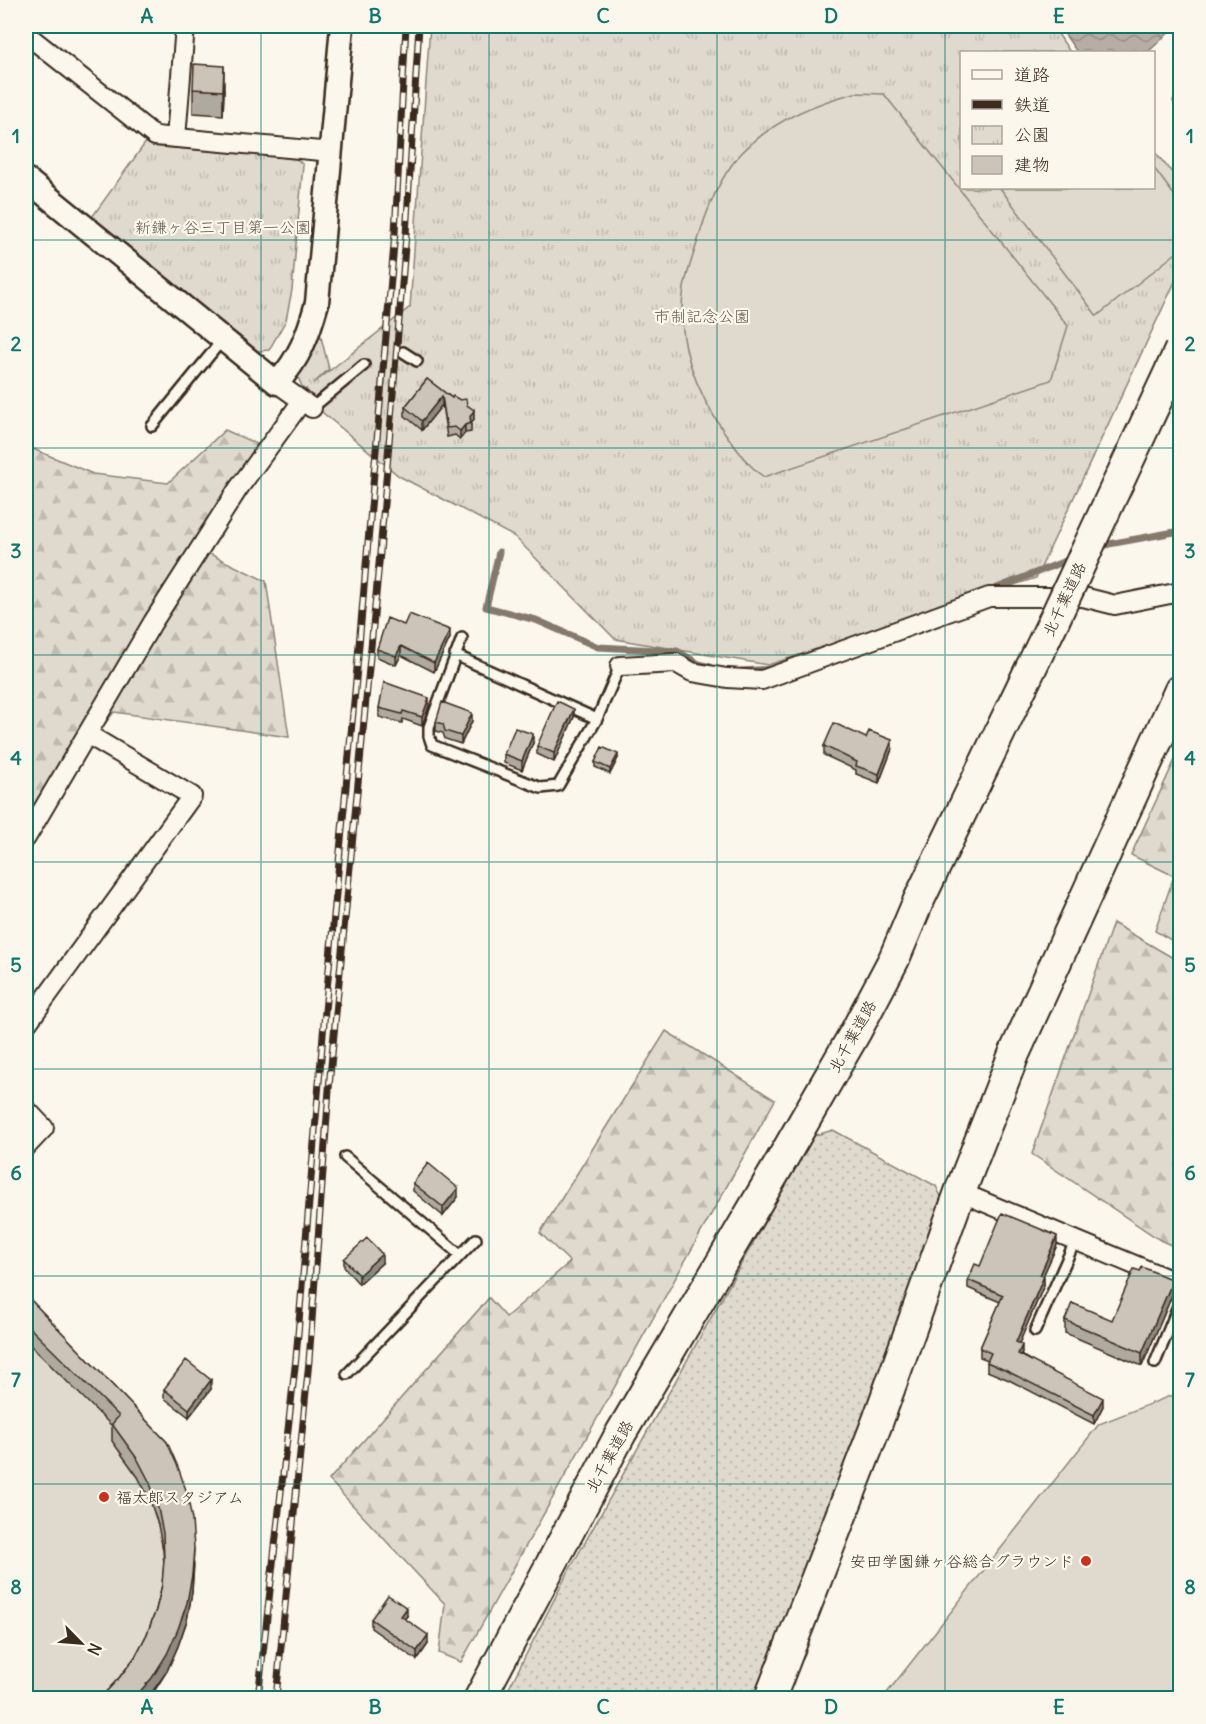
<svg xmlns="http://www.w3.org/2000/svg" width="1206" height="1724" viewBox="0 0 1206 1724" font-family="Delius,'Klee One',sans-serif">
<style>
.grass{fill:url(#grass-dots);stroke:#8d8276;stroke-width:1.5}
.forest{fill:url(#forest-firs);stroke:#8d8276;stroke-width:1.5}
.park{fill:url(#park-tufts);stroke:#8d8276;stroke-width:1.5}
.pitch{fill:#dfd9ce;stroke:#8d8276;stroke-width:1.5}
.water{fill:url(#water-waves);stroke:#85796d;stroke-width:1.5}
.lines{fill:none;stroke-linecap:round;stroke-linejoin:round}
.stream{stroke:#85796d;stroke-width:7}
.service-casing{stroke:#3b2a1e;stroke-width:14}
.minor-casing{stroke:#3b2a1e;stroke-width:22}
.tertiary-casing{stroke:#3b2a1e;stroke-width:27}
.trunk-casing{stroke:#3b2a1e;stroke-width:34}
.service{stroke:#fbf7ec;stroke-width:9}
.minor{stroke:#fbf7ec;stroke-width:18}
.tertiary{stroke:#fbf7ec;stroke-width:22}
.trunk{stroke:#fbf7ec;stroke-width:30}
.rail-casing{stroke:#3b2a1e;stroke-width:7}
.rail{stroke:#fbf7ec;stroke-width:4.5;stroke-dasharray:14;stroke-linecap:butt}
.trunk-bridge-casing{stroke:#3b2a1e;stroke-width:34;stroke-linecap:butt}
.trunk-bridge{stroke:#fbf7ec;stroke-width:30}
.wall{fill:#afa99f;stroke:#3b2a1e;stroke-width:1.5}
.shaded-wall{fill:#8f8982;stroke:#3b2a1e;stroke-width:1.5}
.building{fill:#ccc4b9;stroke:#3b2a1e;stroke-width:1.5}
.grid{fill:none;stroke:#0f766e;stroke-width:1.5;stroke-opacity:0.55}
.poi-dot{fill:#c8321e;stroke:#fbf7ec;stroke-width:2}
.labels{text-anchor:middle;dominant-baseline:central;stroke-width:4.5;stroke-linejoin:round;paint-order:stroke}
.park-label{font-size:16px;fill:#64564a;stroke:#fbf7ec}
.street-label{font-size:16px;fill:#3b2a1e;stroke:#fbf7ec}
.poi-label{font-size:16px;fill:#3b2a1e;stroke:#fbf7ec;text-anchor:start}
.neatline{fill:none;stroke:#0f766e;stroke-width:2}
.grid-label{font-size:20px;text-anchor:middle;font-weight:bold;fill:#0f766e}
</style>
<defs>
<pattern id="grass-dots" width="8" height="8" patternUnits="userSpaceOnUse" patternTransform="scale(1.5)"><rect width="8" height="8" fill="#dfd9ce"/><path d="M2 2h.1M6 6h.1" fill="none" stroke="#c0bab0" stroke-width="1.8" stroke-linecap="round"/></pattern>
<pattern id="forest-firs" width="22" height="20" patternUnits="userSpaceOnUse" patternTransform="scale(1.5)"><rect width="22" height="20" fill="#dfd9ce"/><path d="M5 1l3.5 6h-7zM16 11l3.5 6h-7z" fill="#c0bab0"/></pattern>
<pattern id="park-tufts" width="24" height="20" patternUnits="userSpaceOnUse" patternTransform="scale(1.5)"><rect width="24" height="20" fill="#dfd9ce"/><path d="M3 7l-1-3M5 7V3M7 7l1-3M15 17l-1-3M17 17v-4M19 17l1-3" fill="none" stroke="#c0bab0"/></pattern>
<pattern id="water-waves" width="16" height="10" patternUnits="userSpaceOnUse" patternTransform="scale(1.5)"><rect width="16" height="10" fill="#b6aea2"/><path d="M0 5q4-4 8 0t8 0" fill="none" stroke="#958e83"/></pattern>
</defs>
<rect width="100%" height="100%" fill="#fbf7ec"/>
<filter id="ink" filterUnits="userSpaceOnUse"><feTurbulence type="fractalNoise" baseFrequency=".0167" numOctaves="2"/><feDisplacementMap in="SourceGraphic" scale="12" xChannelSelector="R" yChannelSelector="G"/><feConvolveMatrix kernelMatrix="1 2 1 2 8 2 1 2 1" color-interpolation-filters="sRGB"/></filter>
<g filter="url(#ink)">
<path class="grass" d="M833 1130 936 1186 943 1201 857 1449 756 1698H504L566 1576 813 1136Z"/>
<path class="forest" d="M225 430 257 444 195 547 266 581 289 737 114 712 32 817 26 813V446L93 474 168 483Z
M1180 749V945L1155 931 1174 876 1131 855Z
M1113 923 1180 962V1249L1160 1240 1032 1154Z
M666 1031 775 1100 461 1662 439 1653 445 1604 329 1480 489 1298 506 1317 570 1262 540 1233Z"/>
<path class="park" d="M430 26H1053L1070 52H962V188H1154V151L1180 182V271L1036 578 768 665 615 639 515 537 399 476 323 413 306 389 304 391 297 375 320 333 329 369 314 383 410 307Z
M146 142 153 146 296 158 303 165 292 290 286 320 269 350 258 351 92 217Z"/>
<path class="pitch" d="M855 93 884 94 1068 326 1051 380 764 477C748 466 737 449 725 433 696 392 675 339 684 288 687 272 693 256 698 240 706 212 718 181 737 158 768 123 811 104 855 93Z
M1154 168 1180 203V250L1097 316 1000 188H1154Z
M26 1312 167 1459 192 1592 187 1620 178 1646 167 1671 148 1698H26Z
M1180 1392V1698H883L1099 1424Z"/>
<path class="water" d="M1059 26H1176L1148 52H1077Z"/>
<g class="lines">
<path class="stream" d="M1176 101 1180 105
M1098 548 1109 544 1180 531
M499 552 486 607 536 620 598 647 677 651 699 664 710 667
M992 590 1073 558
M742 671 772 669"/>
<defs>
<path id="service" d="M403 352 417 361
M312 408 364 365
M152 426 223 339
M462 638 429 727V736L432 745 541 788 558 786 597 719 620 666
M455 655 597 719
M345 1157 460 1255
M1035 1331 1076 1239
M1155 1363 1180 1302
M347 1374 476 1239"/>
<path id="minor" d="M26 34 155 136 332 152
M176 138 185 26
M277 383 312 408
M620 666 676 663 692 672 727 678 762 680 989 597H1083L1115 605 1180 592
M26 838 153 622 238 489 302 401
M26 1025 192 796 87 734
M26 1109 44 1128 26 1147
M960 1192 1180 1284"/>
<path id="tertiary" d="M26 179 277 383C300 358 308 335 317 303L342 26"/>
<path id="trunk" d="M480 1698 621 1433 776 1170 856 1031 894 959 918 902 1055 618
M770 1698 877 1423 960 1192 1014 1054 1180 690"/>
</defs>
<use href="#service" class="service-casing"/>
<use href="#minor" class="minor-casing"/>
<use href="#tertiary" class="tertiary-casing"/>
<use href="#trunk" class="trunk-casing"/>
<use href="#service" class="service"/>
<use href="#minor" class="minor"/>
<use href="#tertiary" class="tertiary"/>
<use href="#trunk" class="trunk"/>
<defs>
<path id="rail" d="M258 1698 296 1358 325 1011 355 691 395 233 406 26
M276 1698 309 1361 330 1076 380 553 406 235 419 26"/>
</defs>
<use href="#rail" class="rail-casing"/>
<use href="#rail" class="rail"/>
<defs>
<path id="trunk-bridge" d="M1055 618 1180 350"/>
</defs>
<use href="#trunk-bridge" class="trunk-bridge-casing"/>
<use href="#trunk-bridge" class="trunk-bridge"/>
</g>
<path class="wall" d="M193 89 224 90 223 115 193 113Z
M427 379 452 398 467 405 474 419 471 424V432L465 433 460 439 455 435 447 437 442 405 422 430 405 416V407Z
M404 625 450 638 434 672 401 655 396 665 377 657V649Z
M429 706 422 726 403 719 402 723 379 717V708Z
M574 717 554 762 537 754V746Z
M472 721 461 744 445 739 443 733 436 731V722Z
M533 743 522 770 504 763V754Z
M824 746 892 749 879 783 856 774V770L824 755Z
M618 758 610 774 595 767V762Z
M413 1183 458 1197 443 1216 413 1191Z
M1057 1245 1043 1276 1044 1285 1019 1343 1022 1353 1021 1355 1103 1406 1094 1424 1009 1380 987 1371V1362L988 1360 980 1357V1348L1000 1302 968 1288V1280L980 1266Z
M344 1259 382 1263 359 1284 344 1267Z
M1173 1293 1142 1366 1065 1333V1320H1112Z
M26 1295 167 1442 194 1565 192 1592 187 1620 178 1646 167 1671 152 1695H103L119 1678 135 1657 147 1634 156 1610 162 1585 164 1565 163 1550 158 1525 150 1500 138 1477 112 1441V1426L26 1341Z
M164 1389H211L189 1417 164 1398Z
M407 1616 405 1619 428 1644 417 1660 371 1628V1619Z"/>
<path class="shaded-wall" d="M224 66V90L223 115V91Z
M442 396V405L422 430V421Z
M474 410V419L471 424 470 417Z
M465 425V433L460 439V431Z
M450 630V638L434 672V663Z
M401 646V655L396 665V656Z
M429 698V706L422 726V717Z
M574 709V717L554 762V753Z
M472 713V721L461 744V736Z
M533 734V743L522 770V761Z
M892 740V749L879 783V774Z
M618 754V758L610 774V769Z
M458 1188V1197L443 1216V1207Z
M1057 1236V1245L1040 1283V1275Z
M382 1254V1263L359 1284V1275Z
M1044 1276V1285L1016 1351V1342Z
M1173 1280V1293L1142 1366V1353Z
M1022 1345V1353L1018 1362V1354Z
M211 1380V1389L189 1417V1409Z
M1103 1398V1406L1094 1424V1415Z
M194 1548 192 1592 187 1620 178 1646 167 1671 148 1698H134Z
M407 1608V1616L401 1625V1616Z
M428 1635V1644L417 1660V1651Z"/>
<path class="building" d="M194 64 224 66 223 91 193 89Z
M427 379 452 398 453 396 460 400 466 399 467 405 474 410 470 417 471 423 465 425 460 431 455 427 447 428 442 396 422 421 405 407Z
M409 614 450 630 434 663 401 646 396 656 377 649 387 618 404 625Z
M384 682 429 698 422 717 403 711 402 714 379 708Z
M557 701 574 709 554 753 537 746Z
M442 702 472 713 461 736 445 731 443 724 436 722Z
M834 723 866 738 869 731 892 740 879 774 856 766 857 762 824 746Z
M515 728 533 734 522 761 504 754Z
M602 747 618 754 610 769 595 762Z
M428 1163 458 1188 443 1207 413 1183Z
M1002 1213 1057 1236 1040 1275 1044 1276 1016 1342 1022 1345 1018 1354 1103 1398 1094 1415 1009 1372 987 1362 991 1353 980 1348 1003 1295 968 1280 975 1264 980 1266Z
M367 1238 382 1254 359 1275 344 1259Z
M1142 1267 1173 1280 1142 1353 1065 1320 1072 1303 1112 1320 1134 1269 1140 1271Z
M26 1295 167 1442 178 1467 187 1493 192 1520 194 1548 192 1575 187 1603 178 1629 167 1654 152 1678 134 1698H98L103 1695 119 1678 135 1657 147 1634 156 1610 162 1585 164 1559 163 1533 158 1508 150 1483 138 1460 112 1424 119 1416 26 1324Z
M186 1360 211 1380 189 1409 164 1389Z
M388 1595 407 1608 401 1616 428 1635 417 1651 371 1619Z"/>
</g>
<path class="grid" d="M261 26V1698M489 26V1698M717 26V1698M945 26V1698M26 240H1180M26 448H1180M26 655H1180M26 862H1180M26 1069H1180M26 1276H1180M26 1484H1180"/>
<g class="poi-dot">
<circle cx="104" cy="1497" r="6"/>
<circle cx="1086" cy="1561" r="6"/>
</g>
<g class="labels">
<g class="park-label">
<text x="223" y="227">新鎌ヶ谷三丁目第一公園</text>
<text x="702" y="316">市制記念公園</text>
</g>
<g class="street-label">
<text transform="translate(1064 599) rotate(-65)">北千葉道路</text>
<text transform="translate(852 1036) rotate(-61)">北千葉道路</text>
<text transform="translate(609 1456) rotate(-61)">北千葉道路</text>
</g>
<g class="poi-label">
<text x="116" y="1497">福太郎スタジアム</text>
<text x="1074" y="1561" text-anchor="end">安田学園鎌ヶ谷総合グラウンド</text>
</g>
</g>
<rect width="1206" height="1724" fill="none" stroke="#fbf7ec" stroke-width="66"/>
<rect x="960" y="51" width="195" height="138" fill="#fbf7ec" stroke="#aea59a" stroke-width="1.5"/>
<rect x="972" y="70" width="30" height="9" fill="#fbf7ec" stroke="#aea59a" stroke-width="1.5"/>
<text x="1014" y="81" font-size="18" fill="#3b2a1e">道路</text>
<rect x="972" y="100" width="30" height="9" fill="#3b2a1e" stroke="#aea59a" stroke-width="1.5"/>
<text x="1014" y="111" font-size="18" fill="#3b2a1e">鉄道</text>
<rect x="972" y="126" width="30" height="18" fill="url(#park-tufts)" stroke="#aea59a" stroke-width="1.5"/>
<text x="1014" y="141" font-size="18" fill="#3b2a1e">公園</text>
<rect x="972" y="156" width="30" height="18" fill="#ccc4b9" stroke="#aea59a" stroke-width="1.5"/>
<text x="1014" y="171" font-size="18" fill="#3b2a1e">建物</text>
<g transform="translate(81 1643) rotate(115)" stroke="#fbf7ec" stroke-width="4.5" paint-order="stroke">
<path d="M0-4.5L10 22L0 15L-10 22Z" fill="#3b2a1e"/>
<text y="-9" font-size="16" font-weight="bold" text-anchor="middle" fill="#3b2a1e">N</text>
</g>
<rect x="33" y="33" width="1140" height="1658" class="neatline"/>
<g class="grid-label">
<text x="147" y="23">A</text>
<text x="375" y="23">B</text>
<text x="603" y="23">C</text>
<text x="831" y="23">D</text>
<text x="1059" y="23">E</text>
<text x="16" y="143">1</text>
<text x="1190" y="143">1</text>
<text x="16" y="351">2</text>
<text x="1190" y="351">2</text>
<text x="16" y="558">3</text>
<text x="1190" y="558">3</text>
<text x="16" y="765">4</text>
<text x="1190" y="765">4</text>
<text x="16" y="972">5</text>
<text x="1190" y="972">5</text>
<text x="16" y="1180">6</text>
<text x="1190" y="1180">6</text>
<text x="16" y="1387">7</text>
<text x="1190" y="1387">7</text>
<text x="16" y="1594">8</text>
<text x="1190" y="1594">8</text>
<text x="147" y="1714">A</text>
<text x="375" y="1714">B</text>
<text x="603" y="1714">C</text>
<text x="831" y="1714">D</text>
<text x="1059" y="1714">E</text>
</g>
</svg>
